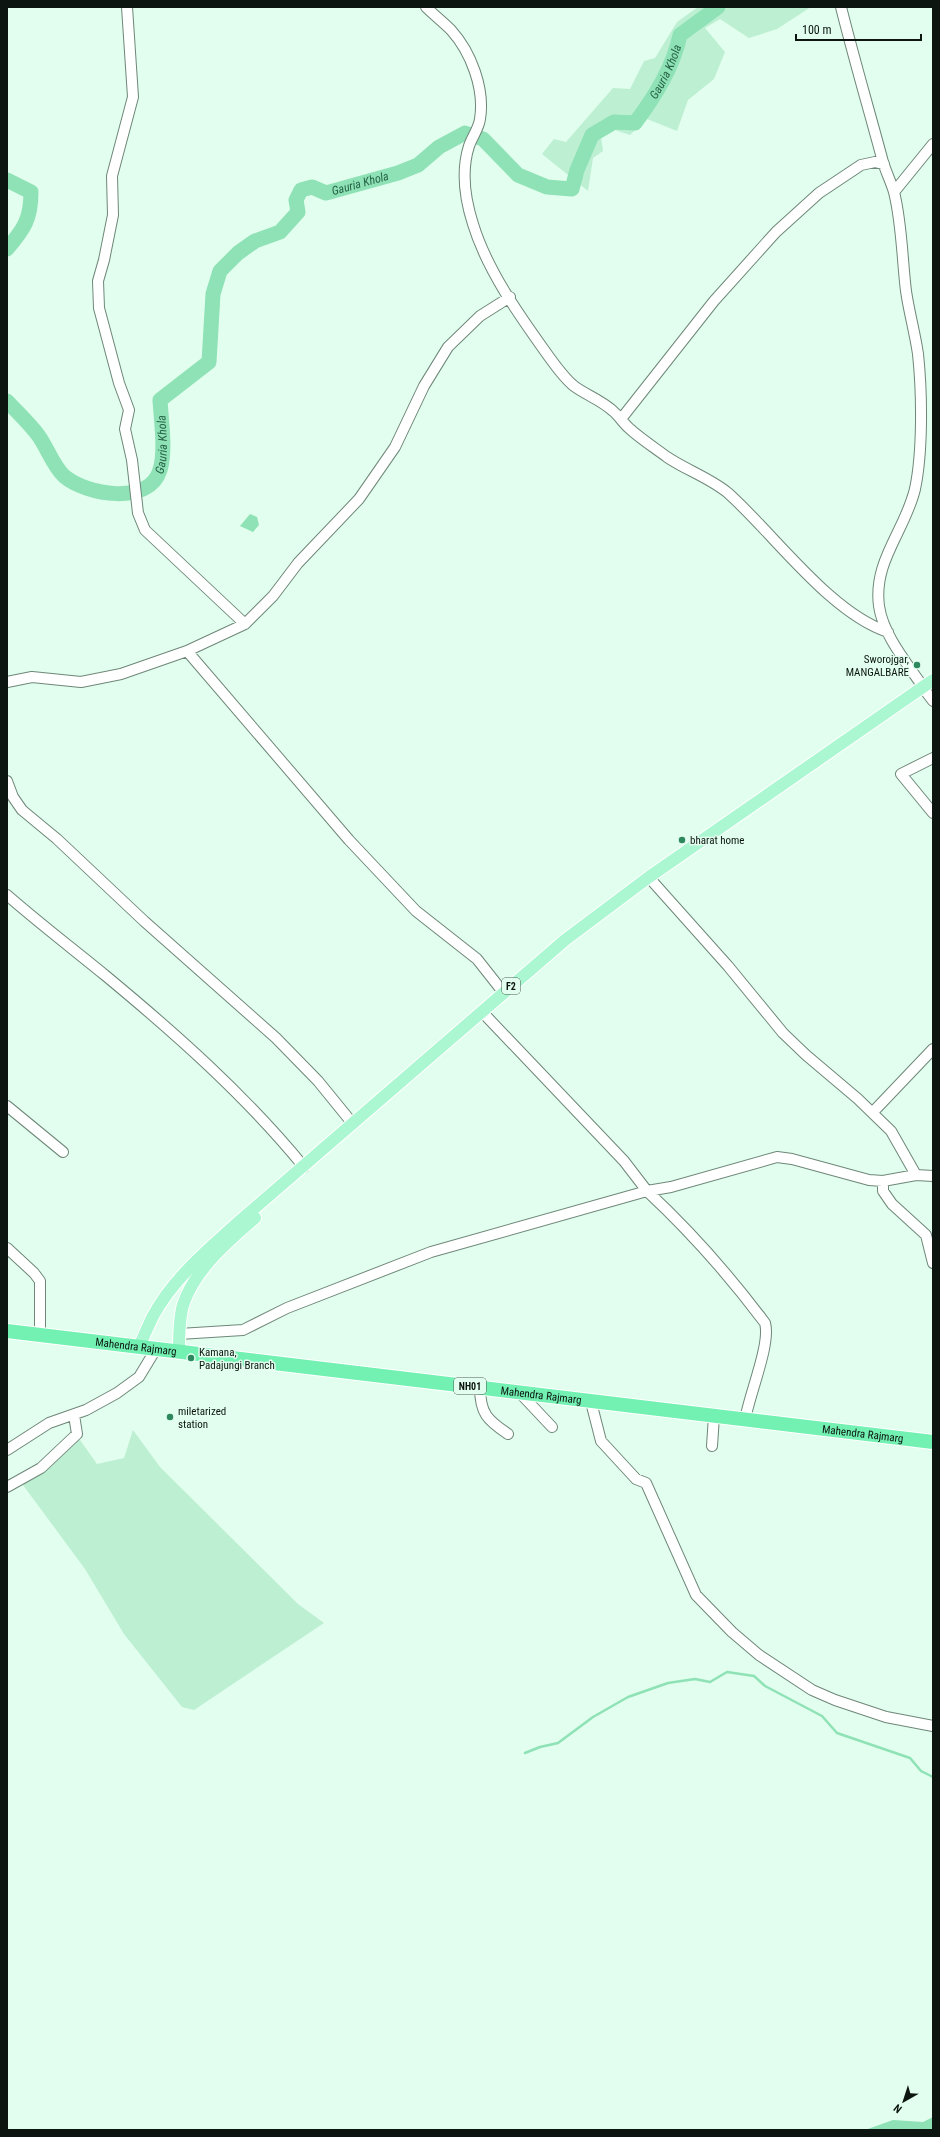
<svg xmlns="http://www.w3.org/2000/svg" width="940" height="2137" viewBox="0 0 940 2137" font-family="'Roboto Condensed',sans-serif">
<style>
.green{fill:#bdefd2}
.water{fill:#8ee2b5}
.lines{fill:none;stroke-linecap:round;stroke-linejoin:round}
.stream{stroke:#8ee2b5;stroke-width:2.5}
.river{stroke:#8ee2b5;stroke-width:15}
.minor-casing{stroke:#6e8779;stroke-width:12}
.major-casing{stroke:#fff;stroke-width:14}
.highway-casing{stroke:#fff;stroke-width:16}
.minor{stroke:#fff;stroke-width:10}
.major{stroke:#aaf7d1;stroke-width:12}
.highway{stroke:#72f1b2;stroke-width:14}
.poi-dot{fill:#2d885e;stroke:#e2feee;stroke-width:1.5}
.labels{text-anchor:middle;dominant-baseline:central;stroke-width:3;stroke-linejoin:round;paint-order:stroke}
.shield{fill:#e2feee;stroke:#4c5b53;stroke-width:1}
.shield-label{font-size:10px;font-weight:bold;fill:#0c1510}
.poi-label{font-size:11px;fill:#0c1510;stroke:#e2feee;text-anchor:start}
.street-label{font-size:11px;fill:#0c1510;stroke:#e2feee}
.water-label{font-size:12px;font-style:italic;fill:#266346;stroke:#e2feee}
</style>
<rect width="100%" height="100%" fill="#e2feee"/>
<path class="green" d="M698 7H811L777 29 749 38 720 19 705 28 725 52 714 79 688 100 677 131 647 119 630 135 615 130 601 137 603 151 593 158 588 191 542 154 554 139 566 142 613 88 630 89 644 61 655 58 677 22Z
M133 1430 160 1467 298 1604 324 1623 194 1710 182 1707 124 1634 85 1569 23 1485 75 1433 97 1464 124 1458Z"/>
<path class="water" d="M250 514 257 517 259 525 253 532 240 526Z
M933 2117V2130H865L893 2120 923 2122Z"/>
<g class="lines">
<path class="stream" d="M525 1753 540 1747 558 1743 593 1717 628 1697 668 1683 695 1679 710 1682 727 1672 754 1676 765 1686 822 1716 837 1733 910 1758 921 1771 933 1777"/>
<g class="river">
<path d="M7 180 31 192C31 219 24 229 7 249"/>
<path id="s1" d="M7 401C17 412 29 423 38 435 47 447 53 466 64 476 86 495 149 506 160 470 166 451 161 419 160 400L209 362 213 294 220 271 238 253 255 241 280 232 298 212 296 200 301 190 312 187 326 193 398 173 418 165 439 147 465 133 483 139 518 175 547 187 572 189 577 170 592 135 614 122 635 123C655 96 673 68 680 35L718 7"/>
</g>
<defs>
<path id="minor" d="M127 7 133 97 112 176 113 215 104 260 98 281 99 308 119 383 129 410 125 429 132 460 138 513 145 530 245 624
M426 7C434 15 443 22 451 30 471 52 485 89 480 119 479 128 472 137 469 146 461 171 465 199 473 224 487 270 519 315 547 354 555 365 564 378 574 386 586 395 601 400 613 411 619 416 624 424 630 429 641 439 655 448 667 457 686 470 710 478 728 493 774 534 830 613 888 632
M841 7C854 59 869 110 883 162 886 172 891 182 894 192 902 224 902 258 906 291 909 312 915 333 918 354 922 392 923 451 915 489 905 531 873 561 879 606 883 635 907 663 923 687
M894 192 933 144
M621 419 714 301 776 232 819 193 861 165 875 162 884 164
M187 651 349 840 416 911 477 959 503 992
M7 682 32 677 81 682 121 674 187 651 245 624 273 596 298 563 359 499 395 447 424 386 448 347 480 316 510 297
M927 693 933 701
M933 758 901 774 933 813
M7 781 13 797 22 810 57 839 144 921 276 1038 318 1081 353 1124
M653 882 728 966 783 1033 806 1055 858 1099 891 1131 916 1175 883 1181 869 1180 792 1159 777 1157 671 1187 647 1191C690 1231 729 1275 765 1323 771 1344 749 1395 745 1420
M7 895C39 923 73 949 106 976 176 1034 246 1096 304 1167
M7 1106 63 1152
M873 1112 933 1049
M916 1175 933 1176
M883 1181V1191L892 1204 926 1235 933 1263
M7 1248 34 1273 40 1281V1334
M179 1334 243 1330 287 1308 431 1252 647 1191 624 1161 487 1017
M480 1387C480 1413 487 1420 508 1434
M519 1392 552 1427
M591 1402 601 1441 636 1479 646 1483 696 1595 732 1632 759 1655 812 1690 835 1700 886 1717 933 1726
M712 1446 714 1416
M7 1450 49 1423 86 1410 117 1393 139 1377 156 1349
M7 1487 41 1468 77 1434 74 1415"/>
<path id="major" d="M139 1347C144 1336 148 1326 153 1316 174 1277 210 1248 242 1219L565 940 649 877 933 680
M179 1351C179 1336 179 1319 183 1305 195 1269 227 1242 255 1218"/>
<g id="highway">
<path id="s2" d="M7 1331 933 1442"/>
</g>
</defs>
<use href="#minor" class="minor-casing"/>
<use href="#major" class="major-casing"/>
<use href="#highway" class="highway-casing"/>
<use href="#minor" class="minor"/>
<use href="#major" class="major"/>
<use href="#highway" class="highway"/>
</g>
<g class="poi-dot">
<circle cx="917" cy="665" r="4"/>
<circle cx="682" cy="840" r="4"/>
<circle cx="191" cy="1358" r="4"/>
<circle cx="170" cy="1417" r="4"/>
</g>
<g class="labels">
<g class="shield">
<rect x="502" y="978" width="18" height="16" rx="3"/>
<rect x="454" y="1378" width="32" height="16" rx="3"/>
</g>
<g class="shield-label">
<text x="511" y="986">F2</text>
<text x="470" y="1386">NH01</text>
</g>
<g class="poi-label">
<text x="909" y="659" text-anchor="end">Sworojgar,<tspan x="909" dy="13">MANGALBARE</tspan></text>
<text x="690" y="840">bharat home</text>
<text x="199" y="1352">Kamana,<tspan x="199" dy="13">Padajungi Branch</tspan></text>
<text x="178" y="1411">miletarized<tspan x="178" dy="13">station</tspan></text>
</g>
<g class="street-label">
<text stroke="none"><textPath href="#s2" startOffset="130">Mahendra Rajmarg</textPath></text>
<text stroke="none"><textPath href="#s2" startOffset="538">Mahendra Rajmarg</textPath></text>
<text stroke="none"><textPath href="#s2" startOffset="862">Mahendra Rajmarg</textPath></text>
</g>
<g class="water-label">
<text stroke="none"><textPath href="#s1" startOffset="1022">Gauria Khola</textPath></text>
<text stroke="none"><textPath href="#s1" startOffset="614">Gauria Khola</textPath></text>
<text stroke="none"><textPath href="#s1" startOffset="230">Gauria Khola</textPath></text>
</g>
</g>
<rect width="940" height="2137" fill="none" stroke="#0c1510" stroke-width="16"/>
<g transform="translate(904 2101) rotate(219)" stroke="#e2feee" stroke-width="3" paint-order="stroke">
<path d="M0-3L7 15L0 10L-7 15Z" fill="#0c1510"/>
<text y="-6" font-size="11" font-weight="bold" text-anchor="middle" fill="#0c1510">N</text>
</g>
<path d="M796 34v6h125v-6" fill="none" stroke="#0c1510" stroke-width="2"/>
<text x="802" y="34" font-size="12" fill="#0c1510" stroke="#e2feee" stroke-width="3" paint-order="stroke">100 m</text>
</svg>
